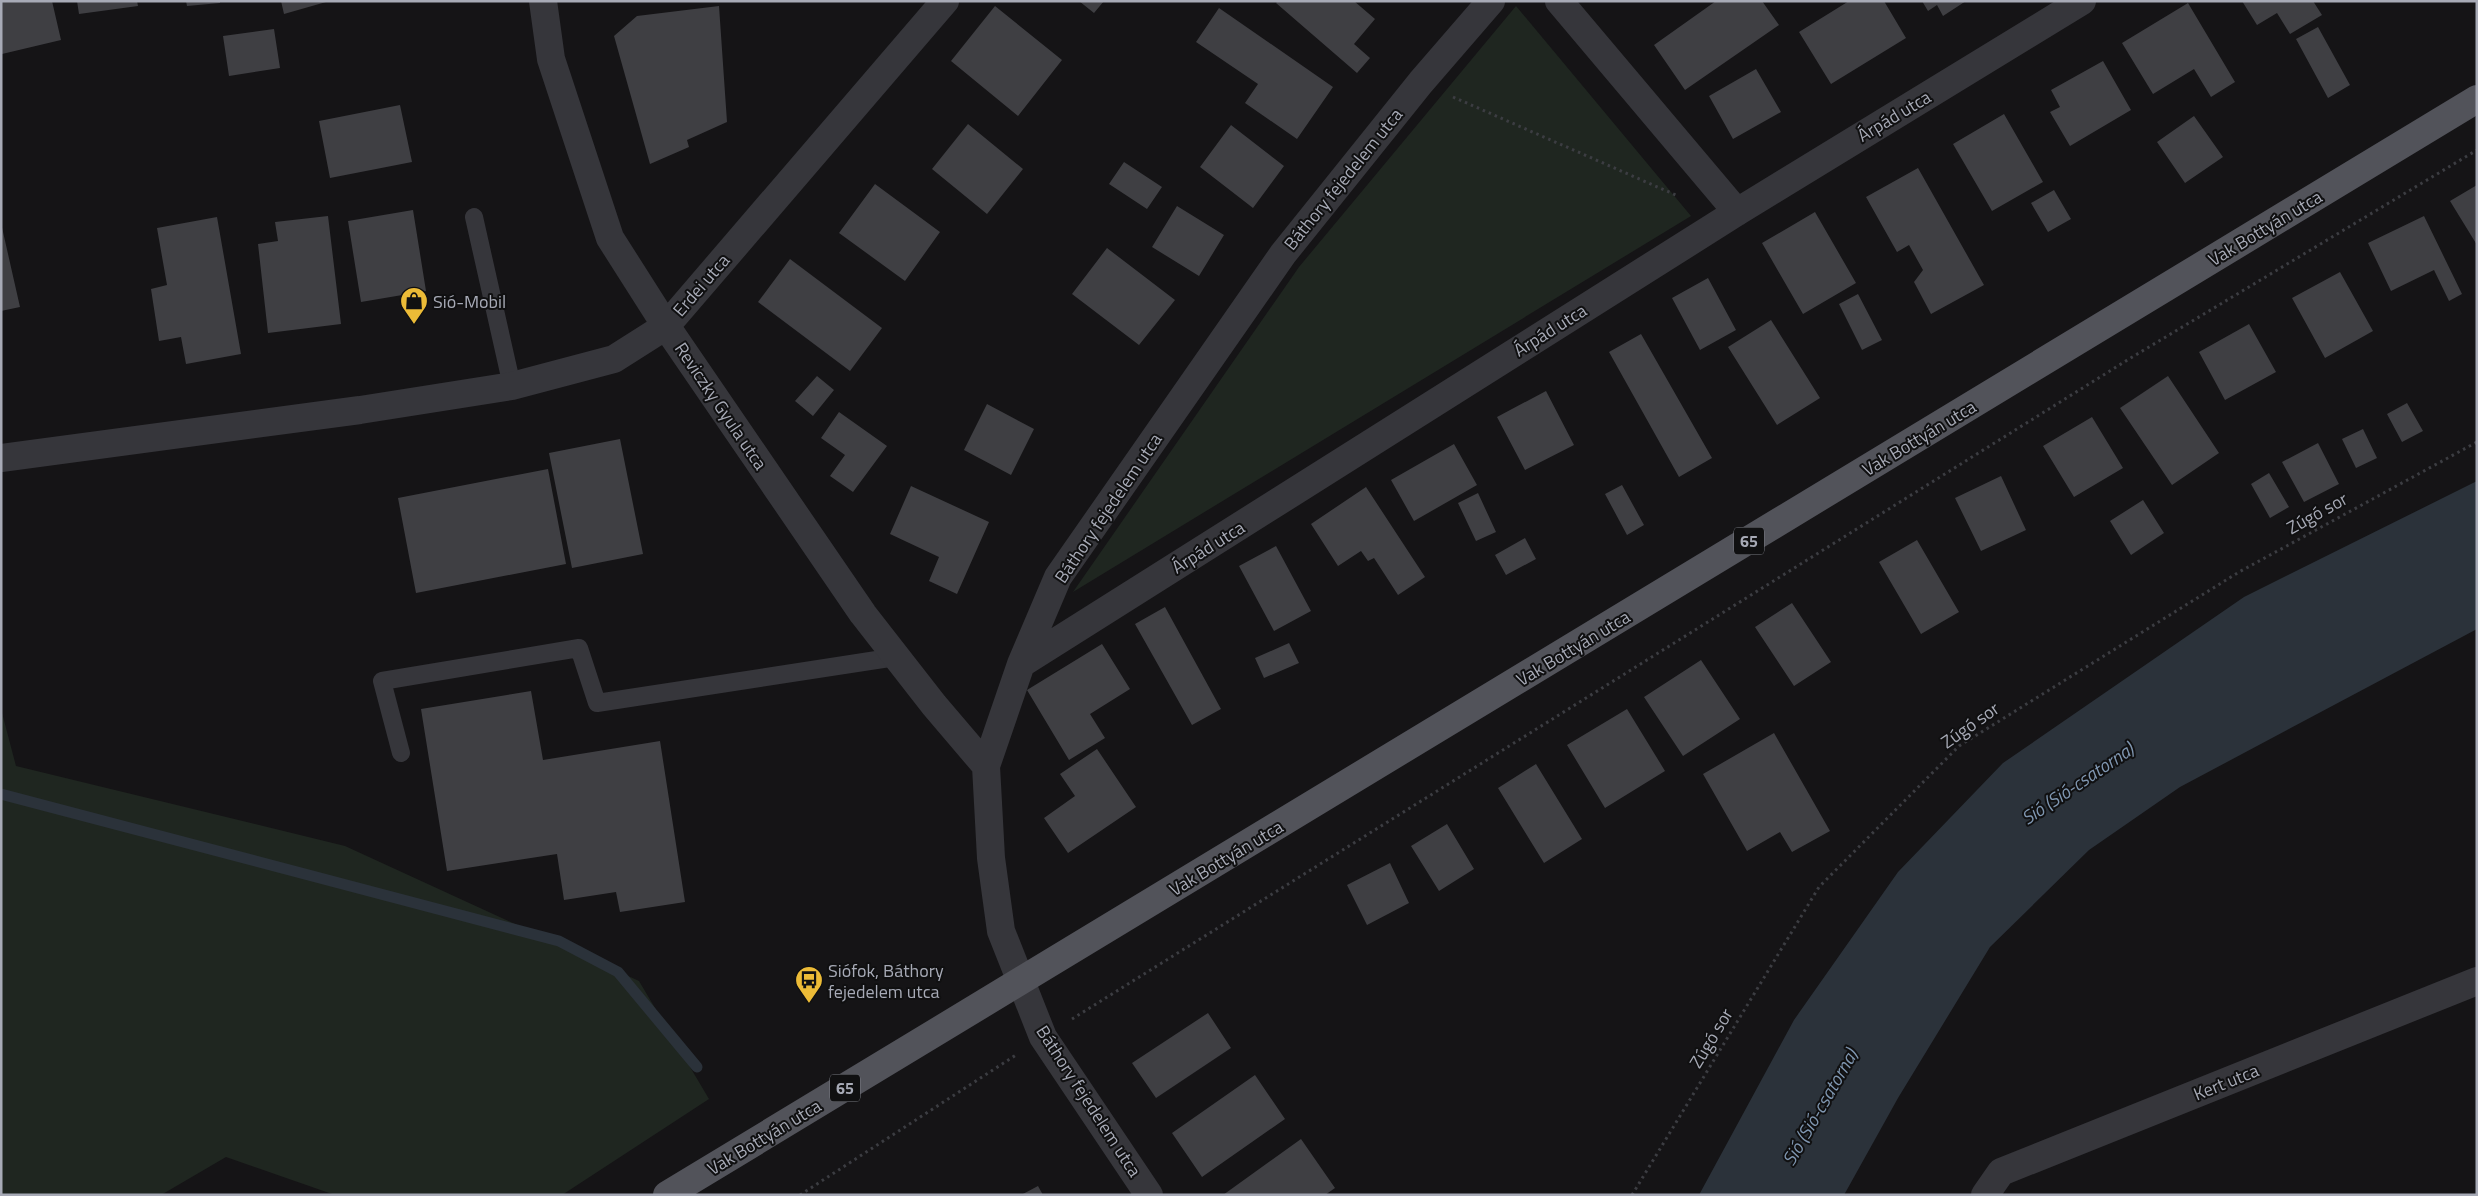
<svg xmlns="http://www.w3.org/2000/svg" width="2478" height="1196" viewBox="0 0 2478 1196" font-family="'Titillium Web',sans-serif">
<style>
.green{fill:#1f2620}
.water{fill:#2b323a}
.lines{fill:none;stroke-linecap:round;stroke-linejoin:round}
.stream{stroke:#2b323a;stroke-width:11}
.building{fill:#3f3f43}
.path{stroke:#3c3d42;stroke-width:3;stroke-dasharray:2.5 4;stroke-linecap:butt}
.lane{stroke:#36363b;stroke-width:18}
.street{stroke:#36363b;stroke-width:28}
.primary{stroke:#52535a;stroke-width:28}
.labels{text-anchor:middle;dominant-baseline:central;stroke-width:4;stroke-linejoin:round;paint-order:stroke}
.shield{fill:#101011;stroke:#7a7c84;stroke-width:1}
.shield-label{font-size:16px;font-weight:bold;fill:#a7aab6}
.street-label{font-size:18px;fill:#a7aab6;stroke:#101011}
.poi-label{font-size:18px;fill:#a7aab6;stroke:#101011;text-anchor:start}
.water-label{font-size:19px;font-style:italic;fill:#7f96b0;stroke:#101011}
</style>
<rect width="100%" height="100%" fill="#151416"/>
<path class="green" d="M1516 6 1691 216 1073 592 1299 267Z
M1 709 16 766 345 846 639 981 709 1099 562 1195H335L226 1157 161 1195H1Z"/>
<path class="water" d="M2477 481V629L2180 787 2089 850 1990 947 1898 1098 1844 1195H1699L1794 1020 1898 872 2003 763 2244 597Z"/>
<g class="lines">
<path class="stream" d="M1 794 559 941 618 972 697 1067"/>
</g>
<path class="building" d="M1 1H52L61 40 2 54Z
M77 1H137L138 6 79 14Z
M186 1H220V3L187 6Z
M281 1H326V2L284 14Z
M1079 1H1104L1094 13Z
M1278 1H1354L1375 19 1354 44 1370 58 1357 73 1276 3Z
M1716 1H1762L1779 25 1685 90 1654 45Z
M1849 1H1884L1906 38 1831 84 1799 32Z
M1922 1H1966L1943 16 1937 5 1928 11Z
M2242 1H2313L2322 15 2290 34 2277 13 2257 25Z
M2188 3 2235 82 2211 97 2194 69 2153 94 2122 43Z
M719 6 727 122 687 140 689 147 650 164 614 36 637 16Z
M995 6 1062 60 1018 116 951 61Z
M1219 8 1333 87 1297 139 1245 103 1258 84 1196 42Z
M2318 27 2350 85 2328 98 2296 39Z
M274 29 280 68 229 76 223 36Z
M2103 61 2131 110 2070 146 2050 112 2060 107 2051 90Z
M1756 69 1781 112 1733 139 1709 96Z
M400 105 412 162 330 178 319 121Z
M2004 114 2043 182 1992 211 1953 144Z
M2194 116 2223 157 2185 183 2157 142Z
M968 124 1023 169 987 214 932 169Z
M1231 125 1284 166 1253 208 1200 167Z
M1124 162 1162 187 1147 209 1109 184Z
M1918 168 1984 285 1931 314 1914 282 1923 270 1909 245 1897 252 1866 197Z
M875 184 940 232 905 281 839 233Z
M2477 185V245L2450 201Z
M2054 190 2071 219 2048 232 2031 203Z
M1177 206 1224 235 1199 276 1152 247Z
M413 210 426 291 361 302 348 221Z
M1815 212 1856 283 1803 314 1762 243Z
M328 216 341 324 268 333 258 244 278 241 275 222Z
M2424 216 2462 294 2449 301 2434 270 2391 291 2368 243Z
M217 217 241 354 186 364 181 337 159 341 151 289 167 285 157 228Z
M1 223 20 307 1 311Z
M1107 248 1175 300 1139 345 1072 294Z
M790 259 882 328 850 371 758 302Z
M2340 272 2373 331 2325 358 2292 298Z
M1708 278 1736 330 1700 350 1672 298Z
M1858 294 1882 340 1862 350 1839 304Z
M1771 320 1820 398 1777 425 1728 347Z
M2249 324 2276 372 2225 400 2199 352Z
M1641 334 1712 458 1679 477 1609 352Z
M817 376 834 390 813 416 795 401Z
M2168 376 2219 453 2172 485 2120 408Z
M1546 391 1574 445 1525 470 1497 417Z
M2407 403 2423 431 2402 442 2387 414Z
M987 404 1034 429 1011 475 964 450Z
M839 412 887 446 853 492 830 476 845 455 821 438Z
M2092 417 2123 468 2074 497 2043 446Z
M2363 429 2377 458 2356 468 2342 439Z
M620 439 643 554 572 568 549 453Z
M2318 443 2339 484 2304 502 2282 462Z
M1454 444 1477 485 1414 521 1391 480Z
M548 469 566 564 416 593 398 498Z
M2269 473 2289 507 2270 518 2251 484Z
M2001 476 2026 530 1981 551 1955 498Z
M1622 485 1644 525 1627 535 1605 494Z
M911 486 989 522 957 594 929 581 939 557 890 534Z
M1366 487 1425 577 1398 595 1374 558 1368 561 1361 551 1338 566 1311 524Z
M1478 493 1496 532 1476 541 1458 503Z
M2143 500 2164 533 2131 555 2110 521Z
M1525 538 1536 559 1506 575 1495 555Z
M1917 540 1959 612 1921 634 1879 562Z
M1276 546 1311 611 1274 631 1239 566Z
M1792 603 1831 662 1794 686 1755 627Z
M1165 607 1221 709 1192 725 1135 624Z
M1289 643 1299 663 1264 678 1255 658Z
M1102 644 1130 689 1090 714 1105 738 1069 760 1027 690Z
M1701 660 1740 719 1683 756 1644 697Z
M531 691 543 760 660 741 685 902 620 912 616 892 564 900 557 854 447 871 421 709Z
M1627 709 1665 771 1605 808 1567 745Z
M1774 733 1830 831 1792 852 1780 832 1747 851 1703 774Z
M1097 749 1136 807 1068 853 1044 818 1075 796 1060 774Z
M1536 764 1582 839 1544 863 1498 788Z
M1447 824 1474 869 1439 891 1411 846Z
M1390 863 1409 903 1367 925 1347 885Z
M1208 1013 1231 1048 1156 1098 1132 1063Z
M1255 1075 1285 1119 1202 1177 1172 1133Z
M1301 1139 1335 1188 1325 1195H1223Z
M1038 1186 1043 1195H1021Z"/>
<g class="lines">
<path class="path" d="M1453 97 1678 196
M1072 1019 2129 359 2477 150
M800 1195 1016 1055
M1632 1195 1819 887 1959 746 2239 572 2477 442"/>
<path class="lane" d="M474 217 512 386
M401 753 382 681 579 648 597 703 896 657"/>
<path class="street" d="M543 1 551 59 610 238 666 326 863 614 934 705 986 766
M1559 1 1737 212
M1 458 360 410 512 386 614 359 666 326 945 1
M1021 664 1737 212 2082 1
M1149 1195 1043 1037 1001 931 991 858 986 766 1021 664 1058 577 1283 254 1421 82 1491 1
M1985 1195 2001 1172 2477 981"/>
<path class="primary" d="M667 1195 2477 99"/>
</g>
<defs>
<symbol id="shop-pin" viewBox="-11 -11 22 30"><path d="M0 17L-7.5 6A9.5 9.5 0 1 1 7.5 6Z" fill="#ecbb37" stroke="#101011"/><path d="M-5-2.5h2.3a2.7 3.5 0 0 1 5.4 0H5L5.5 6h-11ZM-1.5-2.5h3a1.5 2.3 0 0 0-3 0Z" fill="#111"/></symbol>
<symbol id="bus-pin" viewBox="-11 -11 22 30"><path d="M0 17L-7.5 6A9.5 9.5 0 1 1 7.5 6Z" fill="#ecbb37" stroke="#101011"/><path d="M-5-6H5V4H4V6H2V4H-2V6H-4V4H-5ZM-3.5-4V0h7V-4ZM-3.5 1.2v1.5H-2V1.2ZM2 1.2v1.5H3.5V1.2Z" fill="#111"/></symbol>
</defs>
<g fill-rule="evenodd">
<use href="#shop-pin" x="398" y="285" width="32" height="43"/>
<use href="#bus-pin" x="793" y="964" width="32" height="43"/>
</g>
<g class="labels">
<g class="shield">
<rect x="1734" y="527.5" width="30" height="27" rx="4"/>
<rect x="830" y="1074.5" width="30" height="27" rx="4"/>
</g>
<g class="shield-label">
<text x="1749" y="541">65</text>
<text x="845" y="1088">65</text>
</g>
<g class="street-label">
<text transform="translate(1894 116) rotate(-31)">Árpád utca</text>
<text transform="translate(1343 179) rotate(-51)">Báthory fejedelem utca</text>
<text transform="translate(2265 228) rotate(-31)">Vak Bottyán utca</text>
<text transform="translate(701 285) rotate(-49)">Erdei utca</text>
<text transform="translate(1550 330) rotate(-32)">Árpád utca</text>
<text transform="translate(721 406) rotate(56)">Reviczky Gyula utca</text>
<text transform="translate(1919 438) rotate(-31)">Vak Bottyán utca</text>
<text transform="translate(1108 508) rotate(-56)">Báthory fejedelem utca</text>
<text transform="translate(2317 513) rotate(-29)">Zúgó sor</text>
<text transform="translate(1208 547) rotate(-32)">Árpád utca</text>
<text transform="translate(1573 648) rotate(-31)">Vak Bottyán utca</text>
<text transform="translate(1970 725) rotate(-35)">Zúgó sor</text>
<text transform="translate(1226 858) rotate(-31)">Vak Bottyán utca</text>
<text transform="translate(1711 1038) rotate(-59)">Zúgó sor</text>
<text transform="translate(2226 1082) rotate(-22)">Kert utca</text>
<text transform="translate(1089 1101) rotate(57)">Báthory fejedelem utca</text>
<text transform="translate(764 1137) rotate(-31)">Vak Bottyán utca</text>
</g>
<g class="poi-label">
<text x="433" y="301">Sió-Mobil</text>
<text x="828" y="970">Siófok, Báthory<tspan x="828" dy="21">fejedelem utca</tspan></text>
</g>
<g class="water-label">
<text transform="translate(2077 783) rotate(-34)">Sió (Sió-csatorna)</text>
<text transform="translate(1819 1107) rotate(-60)">Sió (Sió-csatorna)</text>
</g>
</g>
<rect width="2478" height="1196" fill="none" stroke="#a7aab6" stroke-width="5"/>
</svg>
